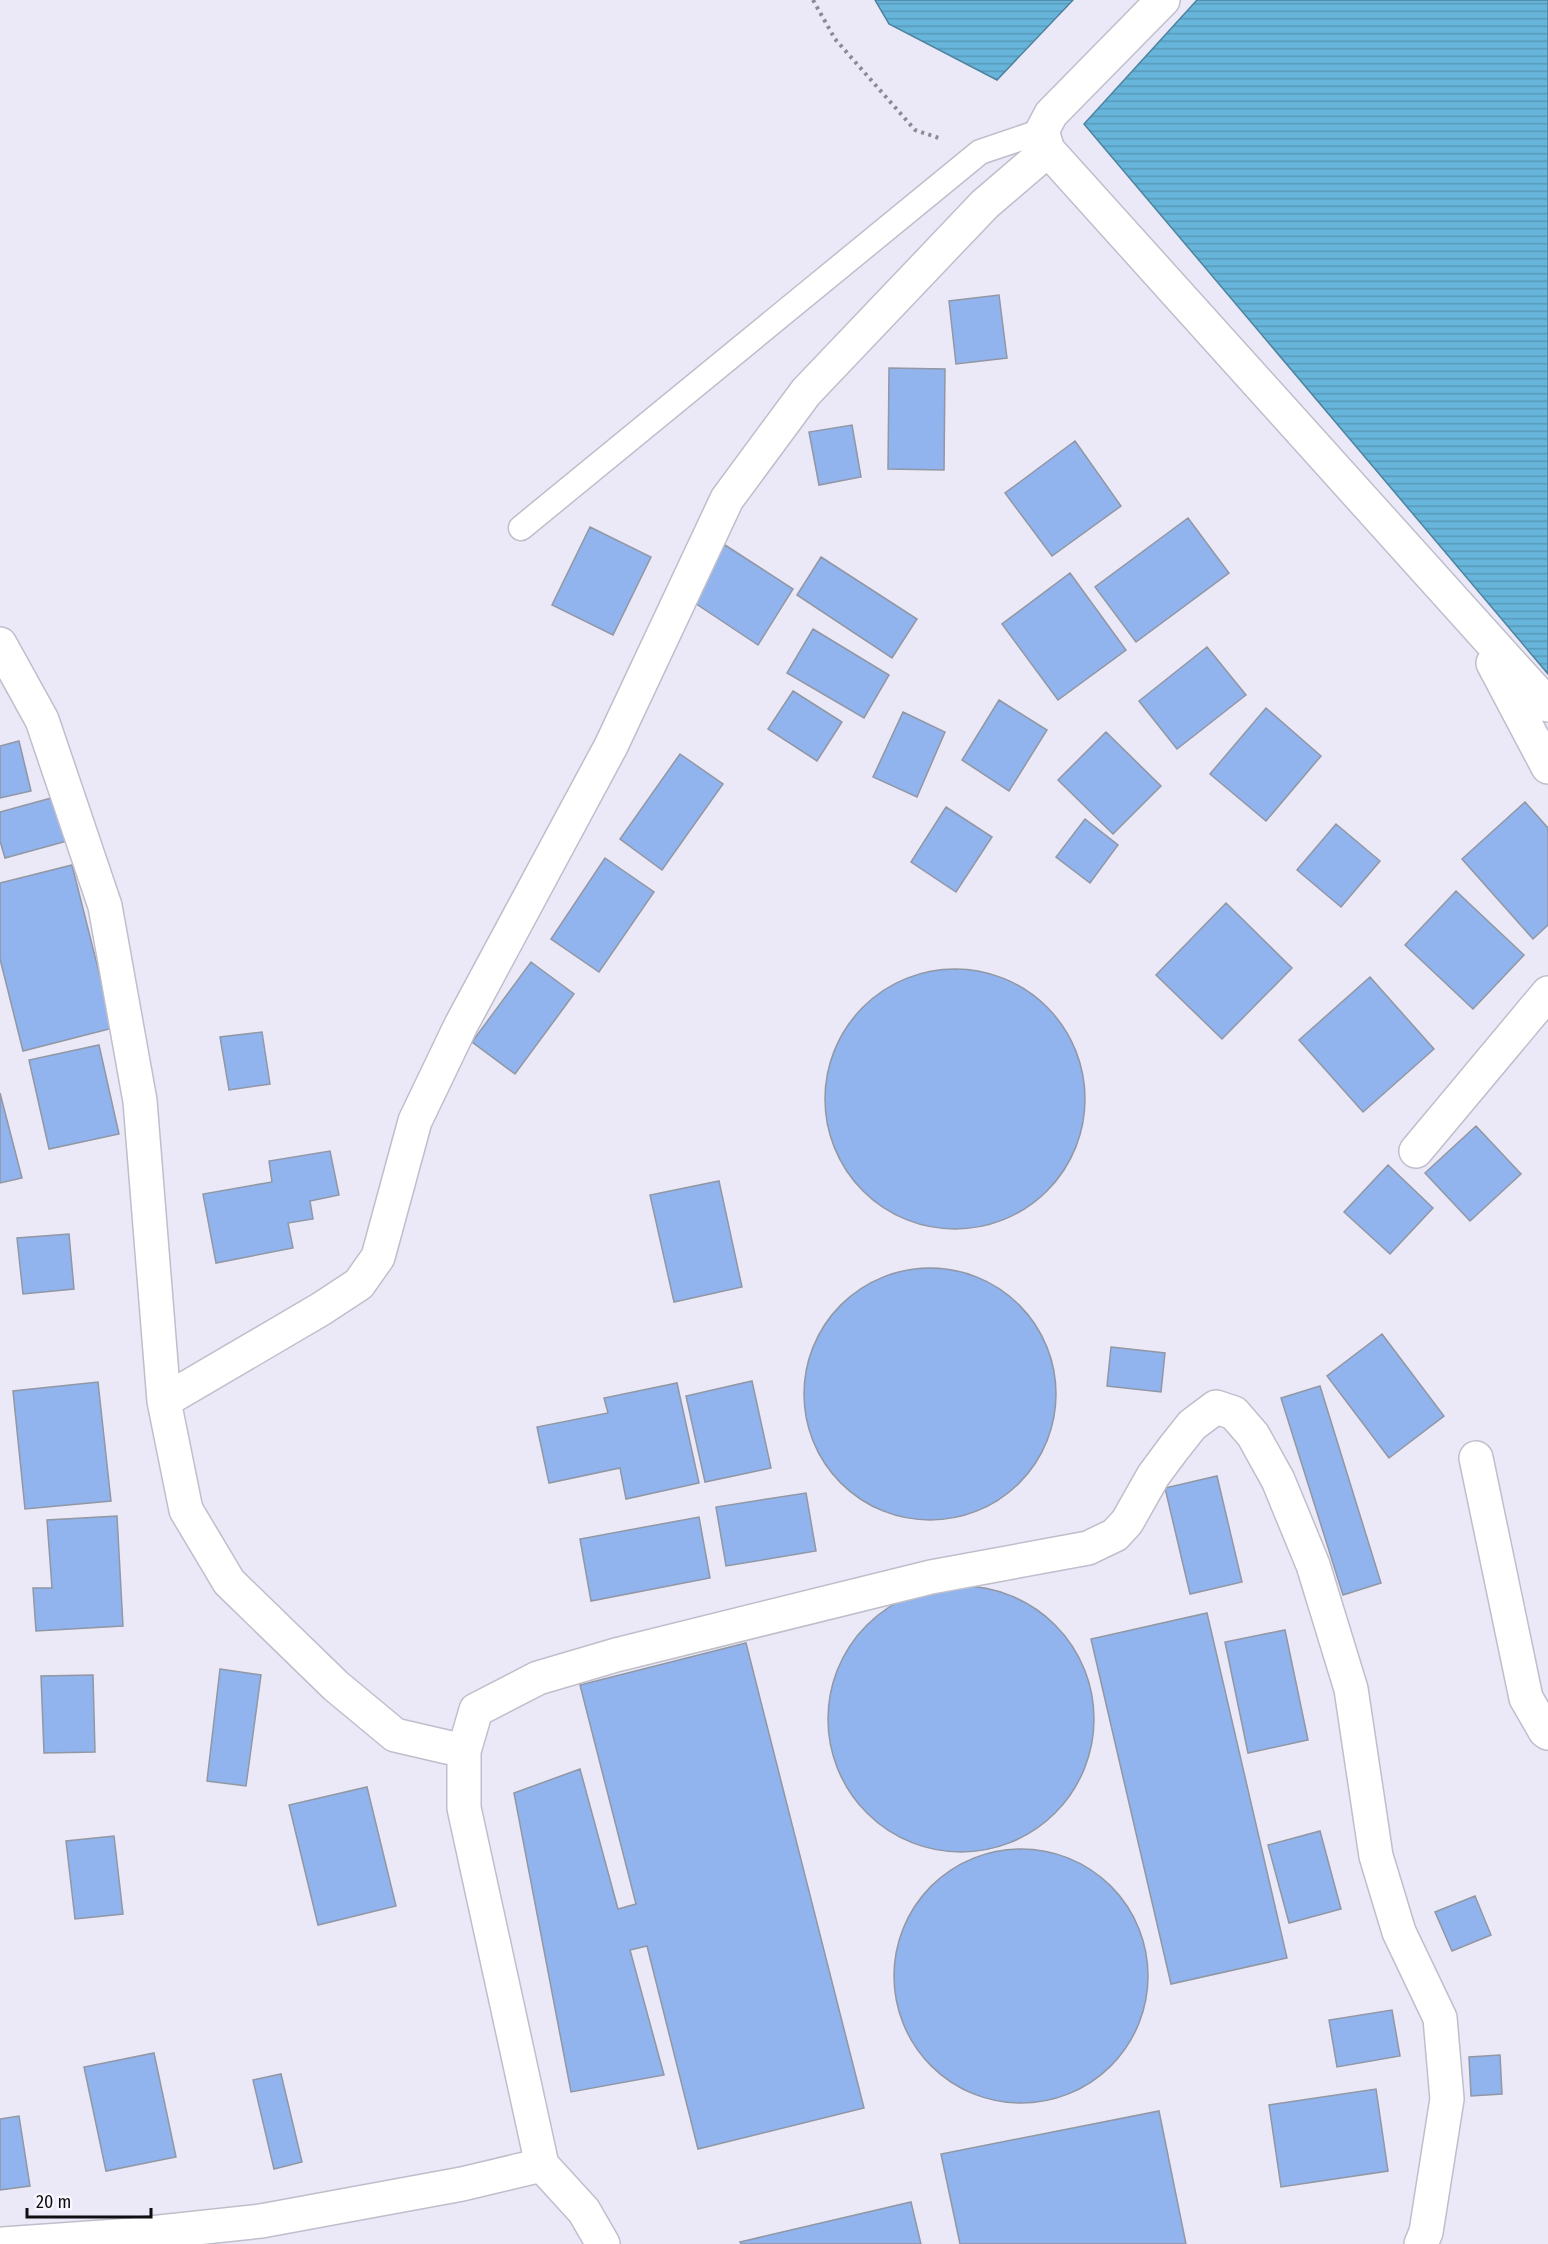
<svg xmlns="http://www.w3.org/2000/svg" width="1548" height="2244" viewBox="0 0 1548 2244" font-family="'Fira Sans Condensed',sans-serif">
<style>
.water{fill:url(#water-rules);stroke:#4d839e;stroke-width:1.5}
.building{fill:#91b3ee;stroke:#9197a3;stroke-width:1.5}
.lines{fill:none;stroke-linecap:round;stroke-linejoin:round}
.service-casing{stroke:#bfbecb;stroke-width:27}
.minor-casing{stroke:#bfbecb;stroke-width:36}
.path{stroke:#8b8a94;stroke-width:4;stroke-dasharray:3 4.5;stroke-linecap:butt}
.service{stroke:#fff;stroke-width:24}
.minor{stroke:#fff;stroke-width:33}
</style>
<defs>
<pattern id="water-rules" width="6" height="5" patternUnits="userSpaceOnUse" patternTransform="scale(1.5)"><rect width="6" height="5" fill="#67b5da"/><path d="M0 2.5h6" fill="none" stroke="#589aba"/></pattern>
</defs>
<rect width="100%" height="100%" fill="#ebe9f7"/>
<path class="water" d="M875 0H1073L997 80 889 24Z
M1197 0H1548V674L1084 124Z"/>
<path class="building" d="M999 295 1007 358 956 364 949 301Z
M889 368 945 369 944 470 888 469Z
M852 425 861 477 819 485 809 432Z
M1075 441 1121 506 1052 556 1005 493Z
M1188 518 1229 573 1136 642 1095 587Z
M590 527 651 557 613 635 552 605Z
M725 545 793 589 758 645 689 599Z
M821 557 917 619 892 658 797 595Z
M1070 573 1126 650 1058 700 1002 624Z
M813 629 889 675 864 718 787 673Z
M1207 647 1246 695 1177 749 1139 701Z
M793 691 842 722 817 761 768 729Z
M999 700 1047 730 1009 791 962 760Z
M1266 708 1321 756 1266 821 1210 774Z
M903 712 945 732 917 797 873 777Z
M1106 732 1161 786 1113 834 1058 780Z
M19 741 31 791 0 798V746Z
M680 754 723 784 662 870 620 839Z
M55 797 67 841 5 858 0 841V812Z
M1525 802 1548 828V925L1533 939 1462 859Z
M946 807 992 837 956 892 911 862Z
M1085 819 1118 845 1090 883 1056 857Z
M1336 824 1380 861 1341 907 1297 870Z
M605 858 654 892 599 972 551 939Z
M72 865 113 1028 23 1051 0 959V883Z
M1456 891 1524 955 1473 1009 1405 945Z
M1226 903 1292 968 1222 1039 1156 975Z
M531 962 574 994 515 1074 472 1042Z
M825 1099a130 130 0 1 1 260 0a130 130 0 1 1-260 0Z
M1370 977 1434 1049 1363 1112 1299 1040Z
M262 1032 270 1084 229 1090 220 1037Z
M99 1045 119 1134 49 1149 29 1060Z
M0 1093 22 1178 0 1183Z
M1476 1126 1521 1174 1470 1221 1425 1173Z
M330 1151 339 1195 310 1201 313 1219 288 1223 293 1248 216 1263 203 1194 272 1182 269 1161Z
M1388 1165 1433 1208 1390 1254 1344 1212Z
M719 1181 742 1287 674 1302 650 1195Z
M69 1234 74 1289 23 1294 17 1238Z
M804 1394a126 126 0 1 1 252 0a126 126 0 1 1-252 0Z
M1382 1334 1444 1416 1389 1458 1327 1376Z
M1111 1347 1165 1353 1161 1392 1107 1386Z
M752 1381 771 1468 705 1482 686 1396Z
M98 1382 111 1501 25 1509 13 1391Z
M677 1383 699 1483 626 1499 620 1468 549 1483 537 1427 608 1413 604 1398Z
M1320 1386 1381 1583 1343 1595 1281 1398Z
M1217 1476 1242 1582 1190 1594 1165 1488Z
M806 1493 816 1551 726 1566 716 1507Z
M117 1516 123 1626 36 1631 33 1588H52L47 1520Z
M699 1517 710 1578 591 1601 580 1539Z
M828 1719a133 133 0 1 1 266 0a133 133 0 1 1-266 0Z
M1207 1613 1287 1958 1171 1984 1091 1639Z
M1285 1630 1308 1740 1248 1753 1225 1642Z
M746 1643 864 2108 698 2149 647 1946 630 1950 664 2075 571 2092 514 1793 580 1769 618 1909 636 1904 580 1685Z
M220 1669 261 1675 246 1786 207 1781Z
M93 1675 95 1752 44 1753 41 1676Z
M367 1787 396 1906 318 1925 289 1805Z
M1320 1831 1341 1909 1289 1923 1268 1845Z
M114 1836 123 1914 75 1919 66 1841Z
M894 1976a127 127 0 1 1 254 0a127 127 0 1 1-254 0Z
M1475 1896 1491 1935 1452 1951 1435 1912Z
M1392 2010 1400 2056 1337 2067 1329 2020Z
M154 2053 176 2157 106 2171 84 2067Z
M1500 2055 1502 2094 1471 2096 1469 2057Z
M281 2074 302 2162 274 2169 253 2080Z
M1376 2089 1388 2171 1281 2187 1269 2105Z
M1159 2111 1186 2244H960L941 2154Z
M19 2116 30 2186 0 2190V2119Z
M911 2202 921 2244H741L740 2242Z"/>
<g class="lines">
<defs>
<path id="service" d="M521 528 980 152 1042 131"/>
<path id="minor" d="M1163 0 1051 114 1042 131 1048 150 1548 705
M0 644 42 720 105 906 140 1101 164 1401 186 1510 229 1582 336 1686 395 1735 464 1751
M1493 663 1548 767
M1416 1151 1548 993
M164 1401 321 1309 359 1284 378 1257 415 1121 461 1025 611 746 727 499 806 392 985 204 1048 150
M1476 1458 1526 1698 1545 1731 1548 1733
M3 2244 132 2235 261 2221 462 2184 542 2165
M603 2244 584 2211 542 2165 464 1808V1751L476 1710 538 1678 616 1655 931 1577 1088 1548 1115 1535 1127 1522 1153 1476 1173 1449 1192 1425 1216 1407 1234 1413 1253 1435 1278 1480 1313 1565 1351 1689 1376 1856 1399 1932 1440 2018 1447 2099 1426 2232 1421 2244"/>
</defs>
<use href="#service" class="service-casing"/>
<use href="#minor" class="minor-casing"/>
<path class="path" d="M813 0 835 39 915 130 942 139"/>
<use href="#service" class="service"/>
<use href="#minor" class="minor"/>
</g>
<path d="M27 2208v9h124v-9" fill="none" stroke="#0f0f13" stroke-width="3"/>
<text x="36" y="2208" font-size="18" fill="#0f0f13" stroke="#f8f7fd" stroke-width="4.5" paint-order="stroke">20 m</text>
</svg>
